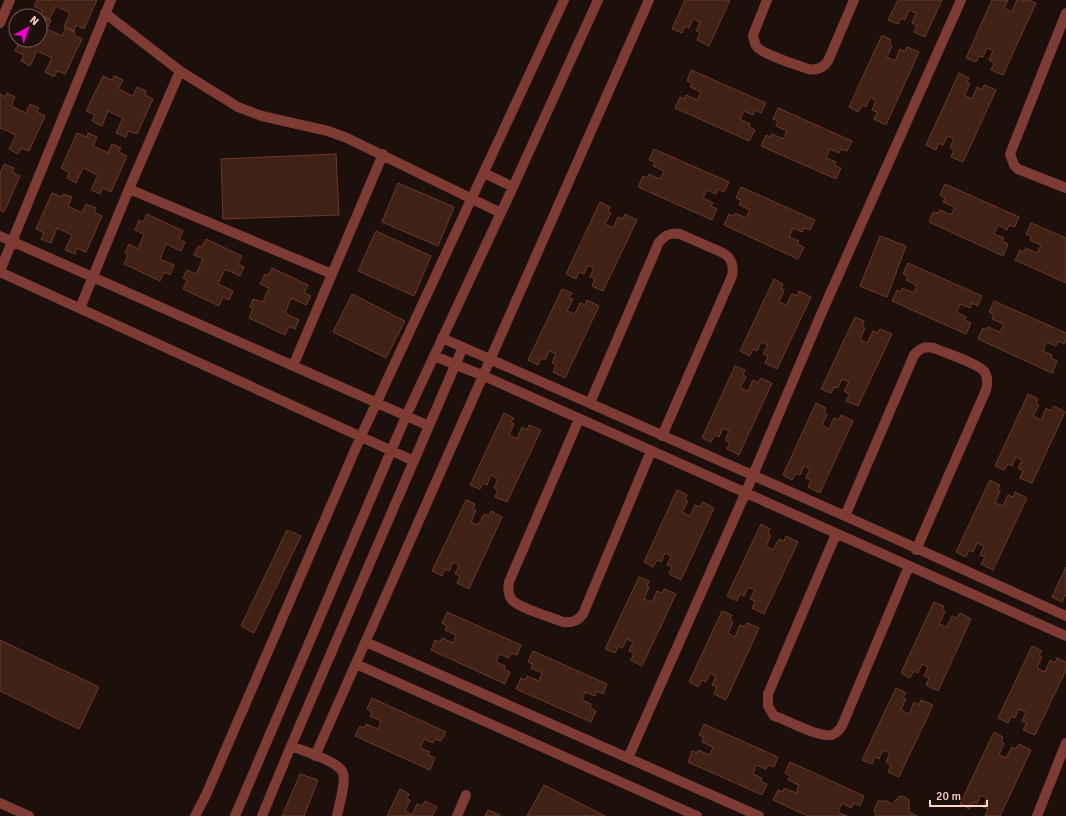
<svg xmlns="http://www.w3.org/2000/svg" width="1066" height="816" viewBox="0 0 1066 816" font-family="Signika,sans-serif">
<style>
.building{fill:#3f2116;stroke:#6c3927}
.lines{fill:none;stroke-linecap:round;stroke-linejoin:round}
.minor{stroke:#7e3b33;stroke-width:10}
</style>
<rect width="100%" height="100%" fill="#1d0f0b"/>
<path class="building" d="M37 0H97L84 29 76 25 73 32 64 27 70 13 56 6 49 20 40 16 42 10 34 6Z
M685 0H730L709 46 697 40 700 33 696 31 700 22 693 19 689 28 685 26 682 33 672 29Z
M898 0H942L925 37 914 32 917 25 912 23 916 13 909 10 905 20 901 18 898 24 888 20Z
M992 0H1008L1004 8 1012 12 1017 0 1022 2 1023 0H1029L1036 3 1003 75 991 70 994 63 989 60 993 51 987 48 983 57 979 56 976 62 966 58Z
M43 16 51 20 47 29 62 36 66 27 75 31 74 35 82 39 65 74 57 71 54 77 45 72 52 58 37 51 30 66 21 61 24 55 15 51 20 40H40V19L41 20Z
M882 35 891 40 889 44 892 46 887 57 895 61 900 49 905 52 907 47 919 52 886 125 874 119 877 112 872 110 876 101 870 97 866 107 862 105 858 112 849 107Z
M691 70 766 103 761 113 755 110 753 115 744 111 740 119 750 124 749 127 755 130 749 141 675 108 680 97 684 99 686 95 697 100 701 92 690 87 692 83 687 81Z
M959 73 969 78 967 82 970 84 964 95 972 99 977 87 982 90 984 85 996 90 963 162 951 157 954 150 950 148 954 139 947 136 943 145 939 143 936 150 926 145Z
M103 76 112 80 114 76 123 80 118 89 133 96 137 87 146 91 145 95 153 99 137 134 128 131 126 137 116 133 123 118 108 111 102 126 92 121 95 115 86 111Z
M7 93 15 97 11 106 26 113 30 104 39 108 37 112 45 116 29 151 21 148 18 154 9 149 16 135 1 128 0 129V94L5 97Z
M778 108 852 141 847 151 841 149 839 153 830 149 826 158 836 162 834 165 841 168 836 179 761 146 766 135 770 137 772 134 783 139 787 131 776 126 778 121 773 119Z
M77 133 87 137 88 133 97 137 93 146 108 153 112 144 121 148 119 152 127 156 111 192 103 188 100 194 91 190 98 175 83 168 76 183 67 178 69 172 61 168Z
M654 149 729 182 724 192 718 189 716 194 707 190 703 198 713 203 711 206 717 209 712 220 638 187 643 176 647 178 649 174 660 179 664 171 653 166 655 162 649 160Z
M336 154 339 215 223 219 221 159Z
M4 164 14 168 12 172 20 176 4 212 0 210V173Z
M398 183 454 207 438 246 382 222Z
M945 184 1019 217 1015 227 1009 225 1007 230 998 225 994 234 1004 238 1002 241 1008 244 1003 256 929 222 933 212 938 213 940 210 951 215 955 207 943 202 945 198 940 195Z
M741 187 815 220 810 230 804 228 802 232 793 228 789 237 799 241 797 244 804 247 798 259 724 225 729 214 733 216 735 213 746 218 750 210 739 205 741 200 736 198Z
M52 193 62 197 63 194 72 197 68 206 82 213 86 204 96 208 94 212 102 216 86 252 77 248 75 254 65 250 72 235 57 228 51 243 41 239 44 233 36 229Z
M600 202 610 207 608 212 611 213 605 224 613 228 618 217 623 219 625 214 637 220 603 291 592 286 595 279 590 277 594 268 588 265 584 274 579 272 576 279 566 274Z
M147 214 183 231 179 239 185 242 181 251 166 244 160 259 174 265 170 275 164 272 160 281 124 264 128 255 125 253 129 244 138 249 144 234 135 230 139 220 143 222Z
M1031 223 1066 238V283L1015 260 1020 250 1024 252 1026 248 1037 253 1041 245 1030 240 1031 236 1026 234Z
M376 231 431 256 414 296 358 271Z
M880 236 906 246 887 297 860 286Z
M206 239 242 256 238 264 244 267 240 276 225 269 218 284 233 291 229 300 223 297 219 306 183 289 187 280 183 278 187 270 196 274 203 259 194 255 198 246 202 247Z
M908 263 982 296 978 306 972 303 970 308 960 304 957 312 966 317 965 320 971 323 966 334 892 301 897 290 901 292 902 288 914 293 917 286 906 280 908 276 903 274Z
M272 268 308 285 304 293 311 296 306 305 291 298 285 313 299 320 295 329 289 326 285 335 249 318 253 309 250 307 253 299 263 302 269 288 260 284 265 274 268 276Z
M774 279 783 284 781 289 784 290 779 302 786 305 792 294 797 296 799 291 811 297 777 369 765 363 768 356 763 354 768 345 761 342 757 351 753 349 750 356 740 351Z
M562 289 572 293 569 298 573 299 567 311 575 314 580 303 585 305 587 300 599 306 565 378 553 372 556 365 552 363 556 354 549 351 545 360 541 358 538 365 528 360Z
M352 294 405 321 386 358 333 332Z
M994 301 1066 333V339L1064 344 1058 341 1056 346 1046 342 1043 351 1052 355 1051 358 1057 361 1052 373 978 339 983 328 987 330 988 327 1000 332 1004 324 992 319 994 314 989 312Z
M855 317 864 321 862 326 865 328 860 339 867 343 873 331 878 333 880 329 892 334 858 406 846 401 849 394 844 391 849 382 842 379 838 388 834 387 831 393 821 389Z
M735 366 745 370 743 375 746 377 740 388 748 391 753 380 758 383 761 378 772 383 739 455 727 449 730 443 725 440 729 431 723 428 719 437 715 435 711 442 702 438Z
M1028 394 1038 399 1036 403 1039 405 1033 416 1041 420 1046 408 1051 411 1054 406 1065 412 1032 483 1020 478 1023 471 1018 468 1022 460 1016 457 1012 466 1008 464 1004 470 995 466Z
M816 403 826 408 824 412 827 414 822 425 829 429 834 418 839 420 841 415 853 421 820 493 808 487 811 480 806 478 810 469 804 466 800 475 796 473 792 480 783 475Z
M504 413 514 418 511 422 514 424 509 435 517 439 522 427 527 430 529 425 541 430 507 502 495 497 498 490 494 488 498 479 491 475 487 485 483 483 480 489 470 485Z
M990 480 1000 485 997 490 1000 491 995 503 1003 506 1008 495 1013 497 1015 492 1027 498 993 570 981 564 985 557 980 555 984 546 977 543 973 552 969 550 966 557 956 552Z
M677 490 687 495 685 500 688 501 682 512 690 516 695 505 700 507 703 502 714 508 681 580 669 574 672 567 667 565 671 556 665 553 661 562 657 560 653 567 644 562Z
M466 500 475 504 473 509 476 510 471 522 478 525 484 514 489 516 491 511 502 517 469 589 457 583 460 576 455 574 459 565 453 562 449 571 445 569 442 576 432 571Z
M761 524 770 529 768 534 771 535 766 546 773 550 779 539 784 541 786 536 798 542 764 614 752 608 755 601 750 599 755 590 748 587 744 596 740 594 737 601 727 596Z
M287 530 301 536 254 633 241 626Z
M1066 567V595H1065L1062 602 1052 597Z
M639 577 649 581 647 586 649 587 644 599 652 602 657 591 662 593 664 589 676 594 642 666 631 660 634 653 629 651 633 642 627 639 622 648 618 646 615 653 605 649Z
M934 602 944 606 942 611 945 612 939 624 947 627 952 616 957 618 960 613 971 619 938 691 926 685 929 678 924 676 928 667 922 664 918 673 914 671 910 678 901 673Z
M722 611 732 615 730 620 733 622 728 633 735 637 740 625 745 627 747 623 759 628 726 700 714 694 717 687 712 685 716 676 710 673 706 682 702 680 698 687 689 682Z
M447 612 521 645 517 655 511 653 509 658 499 654 496 662 505 666 504 669 510 672 505 684 431 650 435 640 440 642 442 638 453 643 456 635 445 630 447 626 442 623Z
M0 640 99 687 79 729 0 691Z
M1032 646 1042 651 1039 655 1042 657 1037 668 1045 672 1050 660 1055 663 1057 658 1066 662V670L1035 735 1023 730 1027 723 1022 721 1026 712 1019 709 1015 718 1011 716 1008 723 998 718Z
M533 651 607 684 603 694 597 691 595 696 585 692 582 700 591 704 590 708 596 711 591 722 516 689 521 678 526 680 527 676 539 681 542 673 531 668 533 664 528 662Z
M896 688 906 693 903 697 906 699 901 710 909 714 914 702 919 705 921 700 933 705 899 777 888 772 891 765 886 762 890 753 883 750 879 759 875 757 872 764 862 760Z
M372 698 446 732 441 741 435 739 433 743 424 739 420 748 430 752 428 755 435 758 430 770 355 736 360 726 364 728 366 724 378 729 381 721 370 716 372 712 367 709Z
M704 724 778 757 774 767 768 765 766 769 756 765 753 774 762 778 761 781 767 784 762 795 688 762 692 751 697 753 698 750 710 755 713 747 702 742 704 737 699 735Z
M994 732 1003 737 1001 742 1004 743 999 755 1006 758 1012 747 1016 749 1019 744 1031 750 1000 816H985L988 809 983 807 987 798 981 795 977 804 973 802 969 809 960 804Z
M790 762 864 796 860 806 854 803 851 808 842 803 838 812 847 816H808L773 800 778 790 783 792 784 788 796 793 799 785 788 780 790 776 785 773Z
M300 774 318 780 304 816H282Z
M544 785 605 816H527Z
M400 789 409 794 407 799 410 800 405 811 412 815 417 804 422 806 425 801 437 807 432 816H387Z
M900 796 905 797 909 800V812L917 816H875L876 814 874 811 878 801H886L892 804Z
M488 810 500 815 499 816H485Z"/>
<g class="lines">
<path class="minor" d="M767 0 753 35C754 39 754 43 757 47 764 55 797 65 808 69 817 71 823 68 828 61L854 0
M105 13 180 71 238 107 262 116 328 131 347 138 501 213
M1066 13 1010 154 1014 165 1018 169 1066 188
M0 23 10 0
M484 173 513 187
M129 189 332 274
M0 236 429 426
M0 271 111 0
M0 272 414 461
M80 308 129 189 180 71
M442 338 845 516 1066 616
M434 356 484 376 1066 636
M293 366 383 154
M590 403 659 242C665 235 671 232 680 234L721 252C732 257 734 265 732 276L662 436
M579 419 509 582C508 588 508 595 512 600 519 608 551 617 563 622 572 623 578 621 583 614L651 451
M845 516 914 355C920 348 925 346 934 348 945 353 977 363 984 371 988 377 988 383 986 390L916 550
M836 534 768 694V706L774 716 780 718C792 723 821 738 832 735 839 732 842 727 844 721L909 566
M366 642 759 816
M356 664 697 816
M291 746C303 751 339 761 343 773 346 783 339 805 337 816
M315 756 649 0
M628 758 745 494 822 312 961 0
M0 803 29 816
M195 816 206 795 361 436 564 0
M235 816 406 416 513 187 598 0
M262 816 291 746 463 347
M457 816 466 795
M1037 816 1066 743"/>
</g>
<g transform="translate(28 28) rotate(40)"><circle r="19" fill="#1d0f0b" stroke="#775d56"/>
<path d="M0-3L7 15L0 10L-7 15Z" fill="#f200ca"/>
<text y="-6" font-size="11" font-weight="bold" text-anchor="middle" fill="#ffd1c7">N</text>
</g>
<path d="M930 800v6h57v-6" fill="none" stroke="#ffd1c7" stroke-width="2"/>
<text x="936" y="800" font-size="12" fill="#ffd1c7" stroke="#1d0f0b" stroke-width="3" paint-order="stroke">20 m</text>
</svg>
